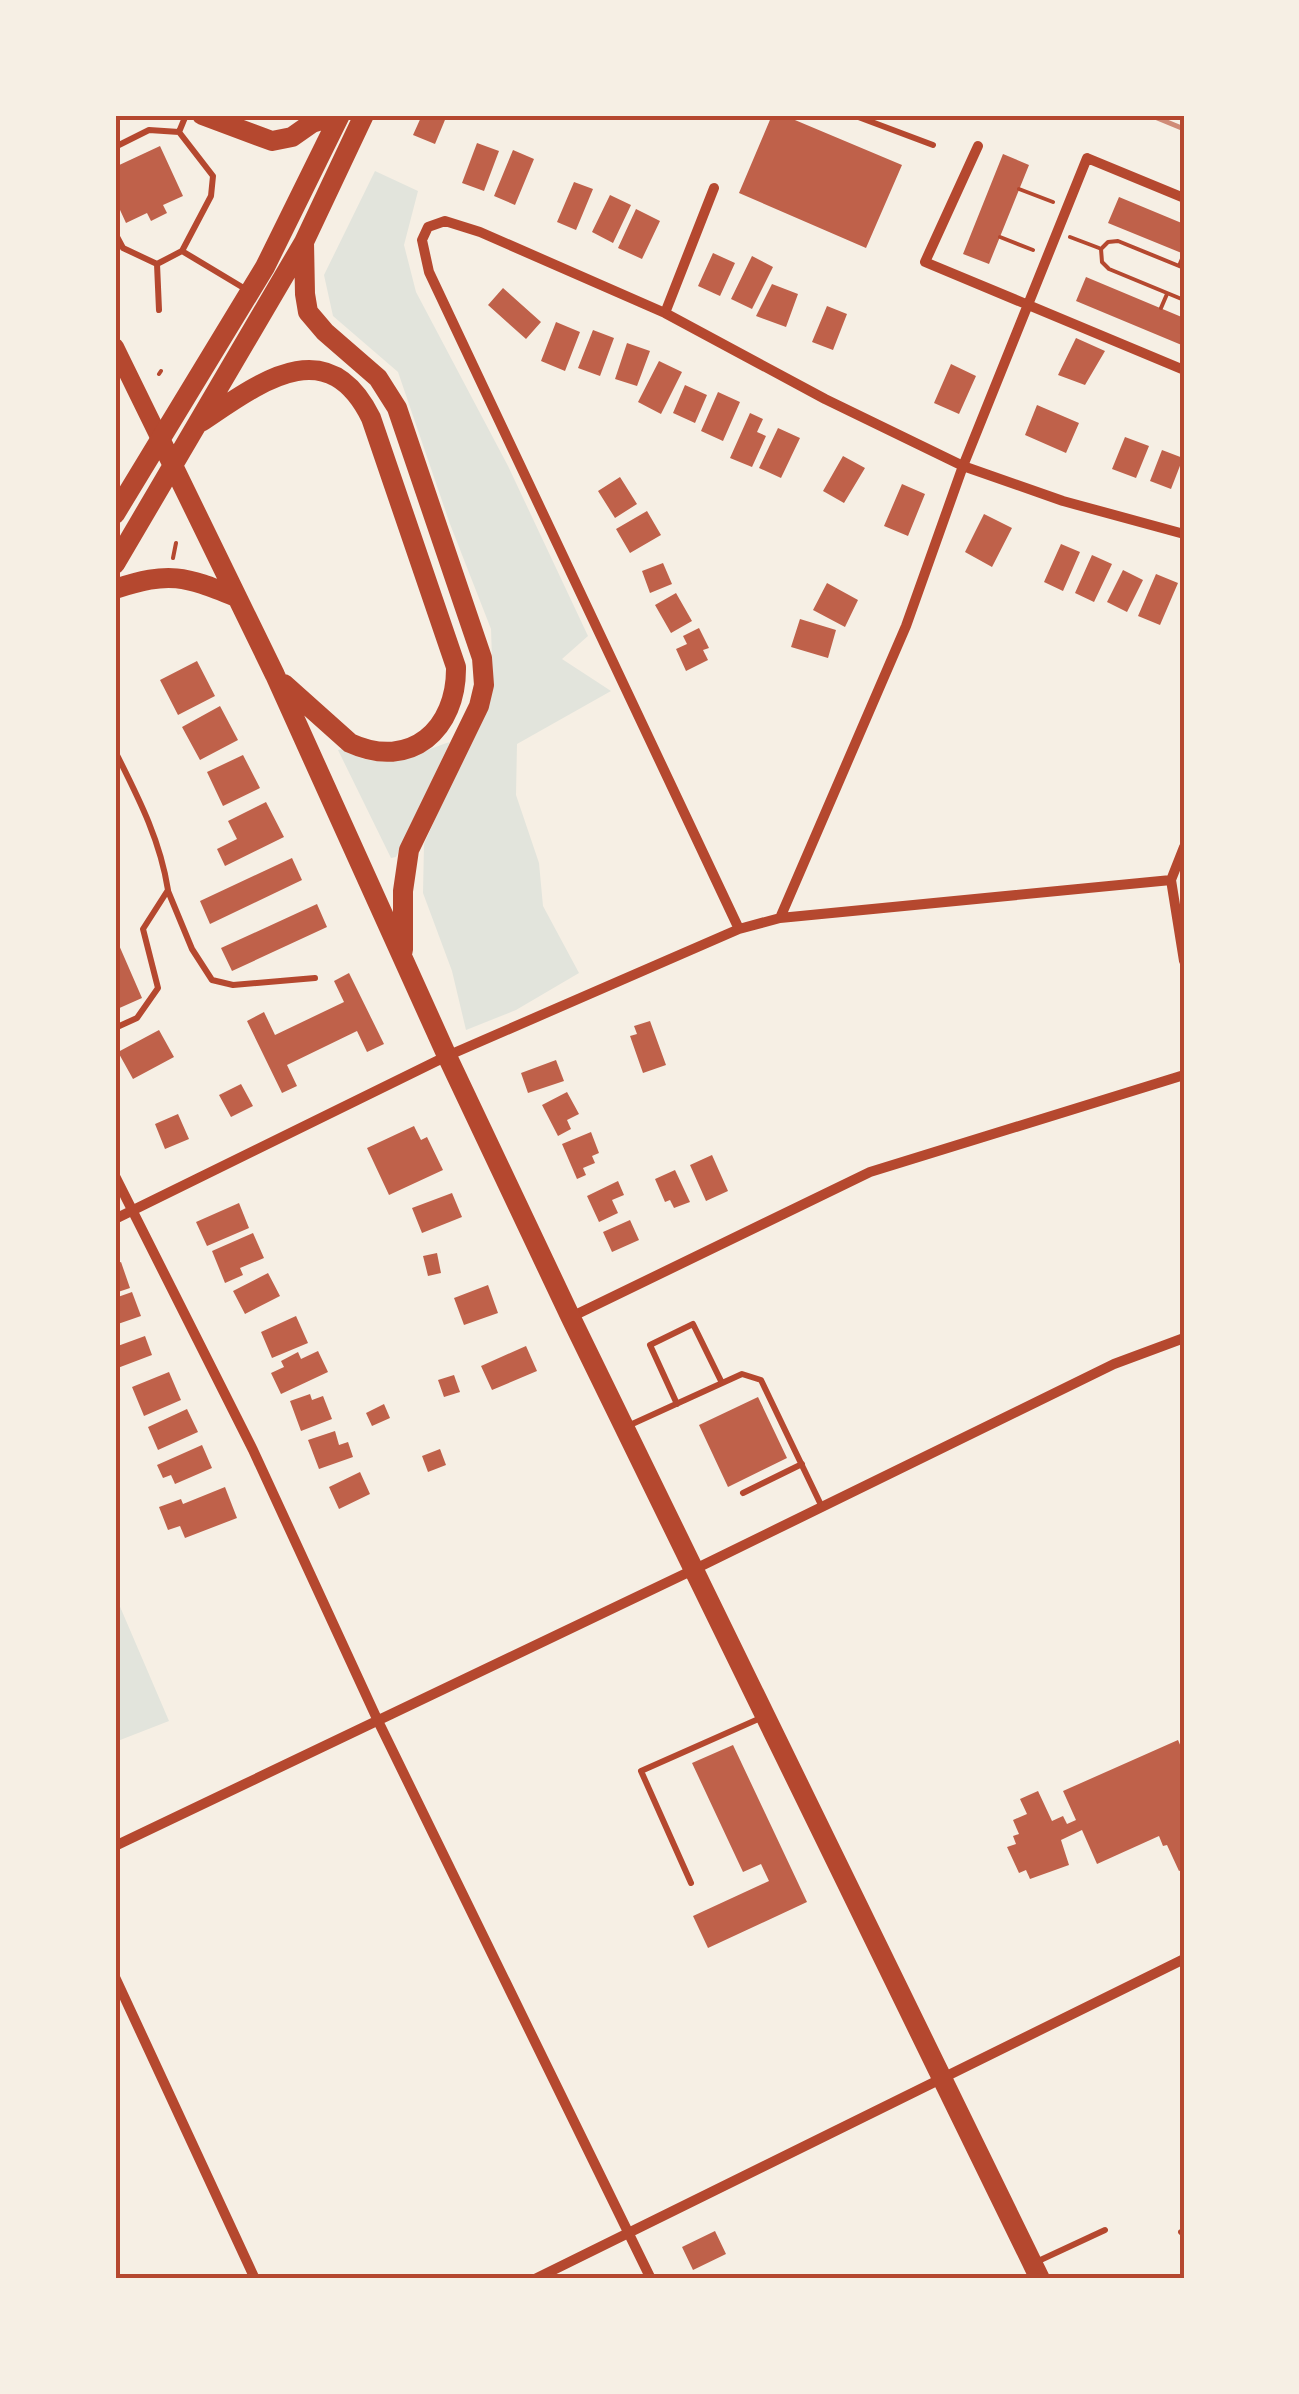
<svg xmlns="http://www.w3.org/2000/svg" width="1299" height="2394" viewBox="0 0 1299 2394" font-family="Cabin,sans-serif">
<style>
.green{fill:#e2e4dc}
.building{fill:#bf614a}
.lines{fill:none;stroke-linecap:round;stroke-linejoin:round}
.path{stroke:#b5482f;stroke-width:4}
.service{stroke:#b5482f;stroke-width:6}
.minor{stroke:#b5482f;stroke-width:10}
.primary{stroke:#b5482f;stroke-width:18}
.trunk{stroke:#b5482f;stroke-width:20}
.rail{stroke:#cf8b77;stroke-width:5}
.neatline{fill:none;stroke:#b5482f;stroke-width:4}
</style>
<rect width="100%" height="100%" fill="#f6efe4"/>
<path class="green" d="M375 171 418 191 404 245 416 292 508 466 588 636 562 659 611 691 517 744 516 795 539 863 543 906 579 973 516 1010 466 1030 452 971 423 893 424 844 493 689 491 629 450 524 398 372 333 316 324 275Z
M450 742 396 857 391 858 338 750 342 749C383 774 409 755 450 742Z
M115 1595 169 1721 115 1742Z"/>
<path class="building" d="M422 115H447L435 144 413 135Z
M772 115H783L902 165 866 248 739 193Z
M477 143 499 151 484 191 462 183Z
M160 146 183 196 163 205 167 213 151 221 147 213 126 223 115 199V167Z
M513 150 534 159 515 205 494 196Z
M1003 154 1029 165 989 264 963 254Z
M574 182 593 189 576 230 557 222Z
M610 195 631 205 613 243 592 232Z
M1119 197 1184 224V254L1108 223Z
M636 209 660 221 642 259 618 248Z
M713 253 735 263 720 296 698 286Z
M752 256 773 267 752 309 731 299Z
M1086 277 1184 318V346L1076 301Z
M772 284 798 294 786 327 756 316Z
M503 288 541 322 526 339 488 305Z
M827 306 847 314 833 350 812 342Z
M556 322 580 332 565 371 541 361Z
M593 330 614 338 600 376 578 368Z
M1076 338 1105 351 1085 385 1058 375Z
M627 343 650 351 637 386 615 379Z
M659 361 682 372 661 414 638 402Z
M951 364 976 376 959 414 934 403Z
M685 385 707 395 695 423 673 413Z
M718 392 740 402 723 441 701 431Z
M1037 405 1079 423 1066 453 1025 435Z
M750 413 763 419 757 432 766 436 752 467 730 458Z
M778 428 800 438 781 478 759 468Z
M1125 437 1149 446 1136 478 1112 469Z
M1162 450 1183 458 1171 489 1150 481Z
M843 456 865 468 844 503 823 491Z
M620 477 637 504 615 518 598 491Z
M902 484 925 494 908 536 884 526Z
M647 511 661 535 630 553 616 529Z
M984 514 1012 528 992 567 965 552Z
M1061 544 1080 552 1063 591 1044 582Z
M1092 555 1112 564 1094 602 1075 593Z
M663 563 672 584 650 593 642 571Z
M1123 570 1143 580 1127 612 1107 602Z
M1156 574 1178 583 1160 625 1138 616Z
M827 583 858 600 845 627 813 610Z
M676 593 692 621 671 633 655 605Z
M800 619 836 630 828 658 791 647Z
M699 628 709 648 703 650 708 660 686 671 676 649 687 644 683 636Z
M197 661 215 696 178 715 160 680Z
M220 706 238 740 200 760 182 727Z
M243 755 260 788 223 806 207 772Z
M266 802 284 837 225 866 217 849 237 839 228 821Z
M292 858 302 880 210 924 200 901Z
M317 904 327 927 232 971 221 948Z
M115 936 142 998 115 1010Z
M349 973 384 1044 367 1052 357 1031 287 1065 297 1086 282 1093 247 1021 264 1012 275 1035 344 1002 334 981Z
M650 1021 666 1065 643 1073 630 1036 637 1034 634 1026Z
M159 1030 174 1057 133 1079 118 1052Z
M556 1060 564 1081 528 1093 521 1073Z
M241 1084 253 1106 231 1117 219 1095Z
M567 1092 579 1114 567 1120 571 1129 558 1136 542 1105Z
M178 1114 189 1139 165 1149 155 1124Z
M414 1126 421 1140 427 1137 443 1170 389 1195 367 1148Z
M591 1132 599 1153 592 1156 595 1163 583 1168 586 1175 577 1179 562 1144Z
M712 1155 728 1191 706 1201 690 1165Z
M675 1170 690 1202 674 1208 670 1200 665 1202 655 1179Z
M618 1181 624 1195 612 1200 618 1213 599 1222 587 1196Z
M452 1193 462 1217 422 1233 412 1208Z
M239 1203 249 1228 207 1246 196 1222Z
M630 1220 639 1240 612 1252 603 1232Z
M253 1233 264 1258 240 1268 243 1275 225 1283 212 1251Z
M437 1253 441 1273 428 1276 423 1256Z
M121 1262 130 1288 115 1293V1264Z
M268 1273 280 1296 245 1314 233 1291Z
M488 1285 498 1313 464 1325 454 1298Z
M132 1292 141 1316 115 1325V1298Z
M296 1316 308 1343 272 1358 261 1332Z
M145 1336 152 1355 115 1369V1347Z
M526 1346 537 1371 492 1390 481 1366Z
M318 1351 328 1372 281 1394 271 1373 284 1367 281 1361 298 1352 301 1359Z
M169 1372 181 1400 144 1416 132 1387Z
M454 1375 460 1392 444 1397 438 1380Z
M310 1394 312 1400 323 1396 332 1419 301 1431 290 1401Z
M758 1397 787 1458 728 1487 699 1425Z
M384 1404 390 1418 372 1426 366 1413Z
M187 1409 198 1432 158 1450 148 1427Z
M335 1431 339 1445 348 1442 353 1457 319 1469 308 1440Z
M202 1445 212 1468 175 1484 171 1475 163 1478 157 1465Z
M440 1449 446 1465 428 1472 422 1456Z
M360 1472 370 1494 339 1509 329 1487Z
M225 1487 237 1518 185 1538 180 1526 168 1530 159 1507 181 1499 183 1504Z
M1178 1740 1184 1754V1869L1179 1871 1167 1845 1163 1846 1159 1836 1097 1864 1082 1830 1061 1840 1069 1865 1030 1879 1026 1870 1019 1873 1007 1847 1016 1844 1013 1836 1019 1834 1013 1820 1027 1814 1020 1799 1038 1791 1052 1821 1063 1816 1067 1824 1076 1820 1063 1791Z
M733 1745 807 1902 708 1948 693 1916 769 1881 761 1864 743 1872 692 1763Z
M715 2231 726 2254 693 2270 682 2247Z"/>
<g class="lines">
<path class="path" d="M1019 189 1053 202
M1000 237 1033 250
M1070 237 1099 248
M1101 249 1102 262 1109 269 1184 300
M1101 249 1108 242 1118 241 1184 268
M1179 266 1184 254
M1161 308 1167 294
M159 374 161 371
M173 558 176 543"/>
<path class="service" d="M853 115 933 145
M179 132 213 176 211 196 182 251
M115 147 149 130 179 132 186 115
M115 233 123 248 157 264 159 310
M157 264 182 251 247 290
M115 751C138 797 160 839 168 890L143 929 158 988 137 1018 115 1028
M168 891 192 949 212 980 233 985 315 978
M677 1404 650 1345 693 1324 722 1383
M630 1425 742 1374 761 1380 822 1507
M743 1493 802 1464
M691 1883 641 1771 763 1717
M1181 2232 1184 2231
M1034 2263 1105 2230"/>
<path class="minor" d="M978 146 925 262 1184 370
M665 313 714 188
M1184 847 1171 880 1184 961
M780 918 906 626 963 466 1087 158 1184 198
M739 929 429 272 422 240 428 227 445 221 480 232 665 313 825 399 963 466 1063 501 1184 534
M115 1176 253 1450 378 1721 651 2279
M115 1219 447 1056 739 929 780 918 1171 880
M571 1317 870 1172 1184 1075
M115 1846 693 1570 1114 1364 1184 1338
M115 1977 255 2279
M535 2279 1184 1959"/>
<path class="primary" d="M115 347 161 441"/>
<path class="trunk" d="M202 115 272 141 292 137 312 123 339 115
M304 242 305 294 308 312 325 332 378 378 397 408 482 658 484 685 479 706 409 850 403 891V950
M201 422C258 384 327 329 371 418L456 667C457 729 411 771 350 743L284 684
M161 441 275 675 447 1056 571 1318 1040 2279
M115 514 265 267 340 115
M115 564 304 242 364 115
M115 589C170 571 184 576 236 597"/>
<path class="rail" d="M1150 115 1184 129"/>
</g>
<rect width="1299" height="2394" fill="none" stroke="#f6efe4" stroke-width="235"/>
<rect x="118" y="118" width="1064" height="2158" class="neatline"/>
</svg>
